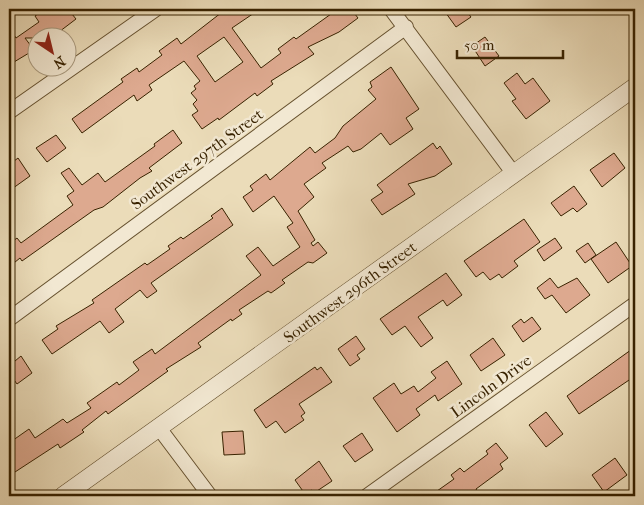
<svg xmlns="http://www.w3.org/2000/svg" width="644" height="505" viewBox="0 0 644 505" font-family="'IM FELL French Canon',serif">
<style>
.building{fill:#dda98f;stroke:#382200;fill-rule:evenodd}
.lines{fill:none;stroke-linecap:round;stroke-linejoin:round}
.minor-casing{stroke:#65502e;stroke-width:16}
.tertiary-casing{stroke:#65502e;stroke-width:19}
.minor{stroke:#f2e8d2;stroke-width:14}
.tertiary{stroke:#f2e8d2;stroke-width:18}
.labels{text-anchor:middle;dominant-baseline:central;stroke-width:5;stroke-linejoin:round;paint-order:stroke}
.street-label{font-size:16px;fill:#382200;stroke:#f2e8d2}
</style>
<rect width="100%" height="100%" fill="#ebdcb9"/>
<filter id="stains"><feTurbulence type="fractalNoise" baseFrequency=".004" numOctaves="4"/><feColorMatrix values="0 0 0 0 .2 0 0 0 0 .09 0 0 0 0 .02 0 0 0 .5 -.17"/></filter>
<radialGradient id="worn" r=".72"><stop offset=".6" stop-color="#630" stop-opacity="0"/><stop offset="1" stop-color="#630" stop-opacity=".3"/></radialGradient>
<path class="building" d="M45 9H68L76 19 51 38H25L34 50 9 65V27L16 38 39 22 35 16Z
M226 9H260L232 28 261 68 281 53 278 49 294 37 296 39 338 9H351L358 18 339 32 308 47 314 54 271 81 273 84 257 96 255 93 219 120 218 118 202 129 192 115 198 111 193 104 197 100 191 93 196 89 194 86 200 81 184 61 149 85 152 90 137 101 134 95 82 133 72 119 123 82 121 79 137 68 139 72 162 55 159 51 177 38 181 44ZM224 37 243 62 215 82 197 56Z
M443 9H465L471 17 456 27Z
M485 37 499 56 485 66 472 46Z
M391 67 419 109 406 118 413 129 390 145 381 133 361 149 353 152 348 146 322 163 326 168 304 184 314 197 298 211 315 240 311 243 313 246 318 242 327 253 313 263 308 262 282 280 285 283 271 293 268 291 239 310 242 314 232 321 231 319 198 343 201 347 166 369 168 371 108 414 106 411 82 430 84 432 60 448 58 444 15 472 9 464V454L13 451 9 443 29 429 35 438 63 419 67 423 91 408 87 403 117 382 119 385 139 370 133 362 152 349 155 354 261 275 246 256 258 247 273 266 300 247 287 227 293 223 274 196 253 212 243 197 253 190 250 186 266 174 270 180 310 147 315 153 335 138 343 126 376 99 368 90 372 87 370 82Z
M517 73 525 84 533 78 550 101 526 119 512 101 516 99 504 83Z
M173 130 182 143 149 168 152 171 140 178 103 207 94 210 22 261 20 258 9 267V244L17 238 21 243 73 205 67 196 74 191 61 173 69 168 82 185 98 173 105 182 155 146 154 144Z
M56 135 66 148 47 162 36 148Z
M433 143 437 149 440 146 452 164 435 176 408 184 415 194 382 215 371 200 383 192 377 185Z
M614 153 625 168 602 187 590 170Z
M18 158 30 176 9 191V165Z
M574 186 587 204 577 212 573 208 561 216 551 203Z
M222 208 233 225 151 283 157 291 147 298 140 290 115 309 124 322 109 333 100 321 52 354 42 340 58 329 56 326 94 303 92 300 145 263 147 265 170 249 168 246 181 237 183 239 213 218 211 216Z
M524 219 540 242 514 261 518 266 502 278 499 274 490 280 483 272 476 277 464 261Z
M555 238 562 248 544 261 537 250Z
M616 242 632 266 608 283 591 259Z
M588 243 596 255 585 263 576 251Z
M446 273 462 295 447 306 443 300 418 317 433 338 421 347 405 326 392 335 380 319Z
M550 278 558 288 577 278 590 295 566 313 552 295 545 299 537 288Z
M532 317 541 329 523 342 512 326 521 319 524 323Z
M356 336 365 349 357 355 360 359 350 366 338 349Z
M493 338 505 355 481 371 470 355Z
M635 347V376L579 414 567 396Z
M21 356 32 373 17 384 9 373V366Z
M447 361 462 384 438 401 435 395 416 409 420 415 397 432 373 398 394 383 401 394 414 386 418 392 436 378 431 372Z
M315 367 317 370 321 367 332 382 299 404 305 413 301 416 304 420 285 433 276 421 266 428 254 410Z
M546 412 563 434 546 447 529 425Z
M243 431 245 454 224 455 222 432Z
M362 433 373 450 355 462 343 446Z
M496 443 508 458 500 464 503 469 476 489 477 491 469 496H430L454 479 451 475 460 468 464 472 488 454 486 451Z
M615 458 627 475 604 492 592 475Z
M319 461 332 481 314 493 312 490 305 494 295 480Z"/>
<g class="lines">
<defs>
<path id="minor" d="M391 9 514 174
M9 112 156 9
M9 319 406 27
M159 428 210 496
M367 496 635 304"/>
<path id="tertiary" d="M63 496 635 87"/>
</defs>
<use href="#minor" class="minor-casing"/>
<use href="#tertiary" class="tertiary-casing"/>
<use href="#minor" class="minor"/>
<use href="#tertiary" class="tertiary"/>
</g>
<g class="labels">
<g class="street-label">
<text transform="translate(197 159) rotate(-36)">Southwest 297th Street</text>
<text transform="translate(350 292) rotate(-36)">Southwest 296th Street</text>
<text transform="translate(491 386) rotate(-36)">Lincoln Drive</text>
</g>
</g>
<rect width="644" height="505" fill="none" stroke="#ebdcb9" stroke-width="30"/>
<rect x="10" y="10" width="624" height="485" fill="none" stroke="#382200" stroke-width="2.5"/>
<rect x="15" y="15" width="614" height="475" fill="none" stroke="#382200"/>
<g transform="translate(52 52) rotate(145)"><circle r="24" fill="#f2e8d2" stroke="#a8997e"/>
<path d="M0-4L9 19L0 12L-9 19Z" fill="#8f2418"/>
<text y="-8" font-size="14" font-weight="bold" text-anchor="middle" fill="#382200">N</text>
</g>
<path d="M457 50v8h106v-8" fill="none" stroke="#382200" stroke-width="2.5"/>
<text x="464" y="50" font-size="15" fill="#382200" stroke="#f2e8d2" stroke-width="4" paint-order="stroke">50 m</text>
<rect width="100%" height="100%" filter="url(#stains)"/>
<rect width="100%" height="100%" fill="url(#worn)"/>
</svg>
